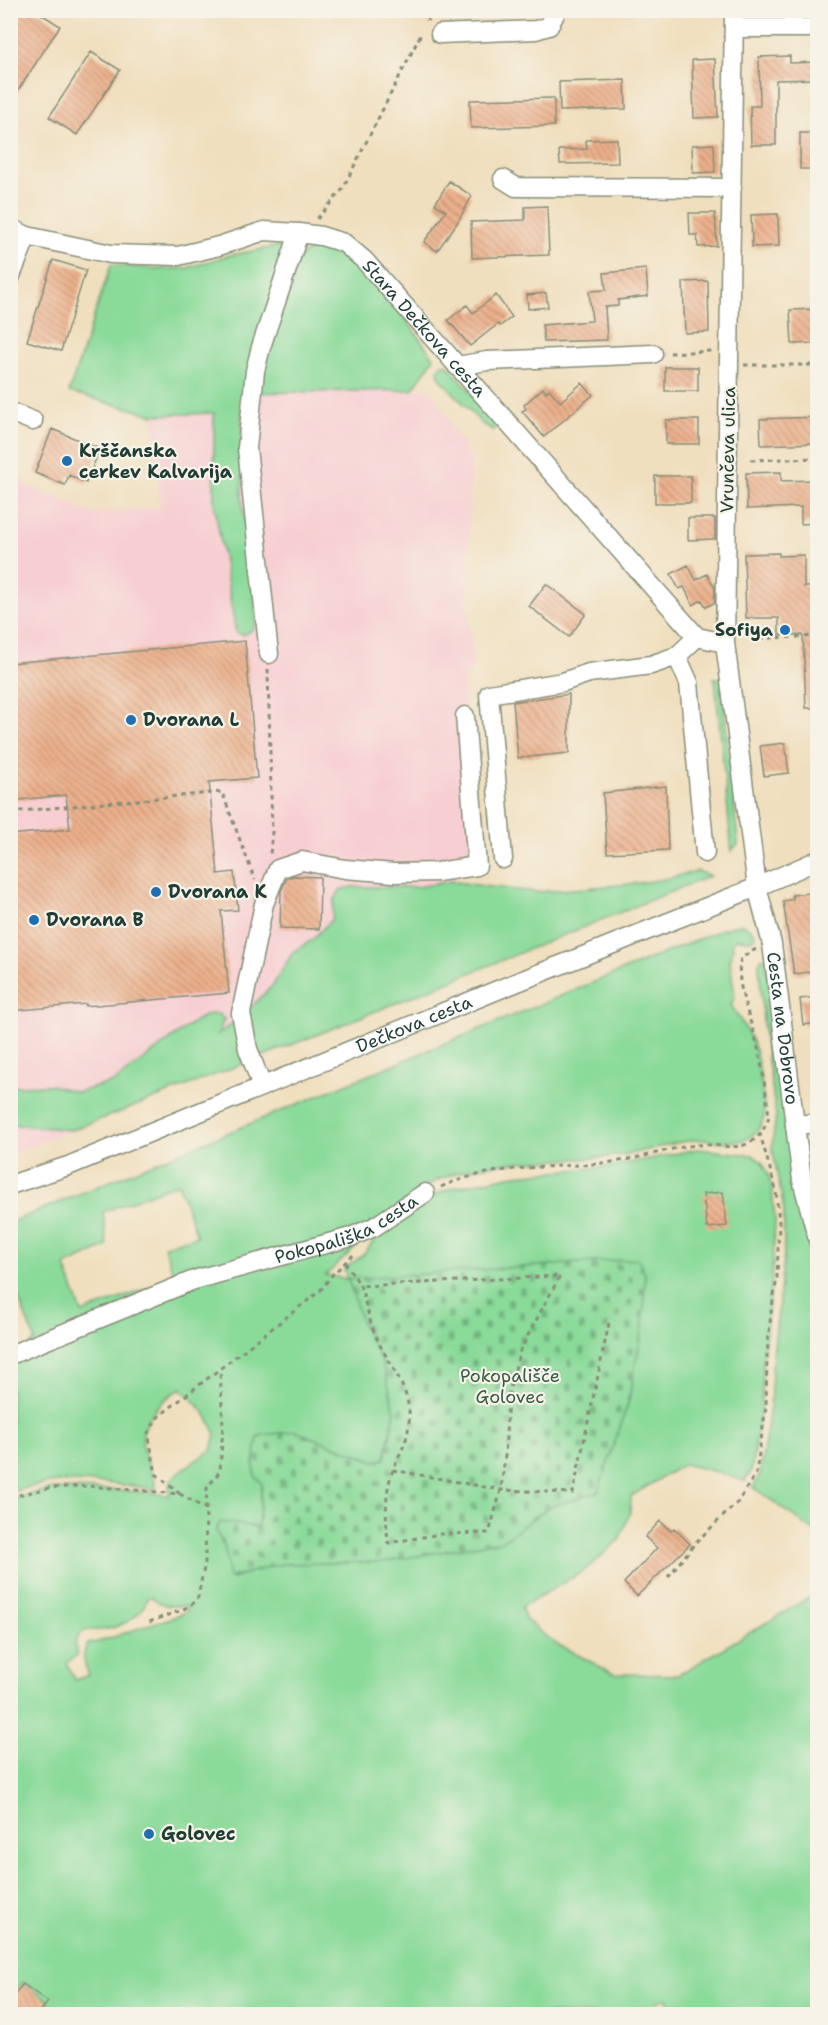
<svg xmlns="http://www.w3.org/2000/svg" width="828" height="2025" viewBox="0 0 828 2025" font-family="'Shantell Sans',sans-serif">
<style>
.built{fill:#f7cfd2}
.grass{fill:#8ada9a;stroke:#548c67;stroke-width:1.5;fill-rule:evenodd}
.cemetery{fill:url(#cemetery-stones);stroke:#548c67;stroke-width:1.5}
.building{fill:url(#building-back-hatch)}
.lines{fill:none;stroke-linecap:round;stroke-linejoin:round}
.minor-casing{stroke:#888e79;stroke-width:21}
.path{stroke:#888e79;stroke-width:3;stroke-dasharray:4.5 4.5;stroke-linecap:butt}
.minor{stroke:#fff;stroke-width:18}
.poi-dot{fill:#1f6fb2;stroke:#f7f3e8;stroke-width:2}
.labels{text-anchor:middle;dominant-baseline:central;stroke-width:4.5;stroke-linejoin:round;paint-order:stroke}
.street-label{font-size:18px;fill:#1f3d34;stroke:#f7f3e8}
.poi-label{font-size:18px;font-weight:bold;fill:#1f3d34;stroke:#f7f3e8;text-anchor:start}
.park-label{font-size:18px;fill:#345c48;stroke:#f7f3e8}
</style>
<defs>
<pattern id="cemetery-stones" width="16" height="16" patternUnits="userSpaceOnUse" patternTransform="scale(1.5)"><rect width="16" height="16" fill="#8ada9a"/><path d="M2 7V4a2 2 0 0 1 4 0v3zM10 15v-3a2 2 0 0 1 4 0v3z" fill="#70b27e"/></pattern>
<pattern id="building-back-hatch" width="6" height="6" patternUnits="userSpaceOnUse" patternTransform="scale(1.5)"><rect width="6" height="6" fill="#edb18c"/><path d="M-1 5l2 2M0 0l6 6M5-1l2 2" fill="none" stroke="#bf9173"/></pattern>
</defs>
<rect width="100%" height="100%" fill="#f7f3e8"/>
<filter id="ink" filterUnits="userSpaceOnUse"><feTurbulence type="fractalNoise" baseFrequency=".0167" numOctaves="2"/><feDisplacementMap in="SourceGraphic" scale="12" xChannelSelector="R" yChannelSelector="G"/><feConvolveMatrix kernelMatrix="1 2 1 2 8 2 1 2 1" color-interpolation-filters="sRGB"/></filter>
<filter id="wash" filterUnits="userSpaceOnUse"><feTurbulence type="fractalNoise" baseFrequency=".008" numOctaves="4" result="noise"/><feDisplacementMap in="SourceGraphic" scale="24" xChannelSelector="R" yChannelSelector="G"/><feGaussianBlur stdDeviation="1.35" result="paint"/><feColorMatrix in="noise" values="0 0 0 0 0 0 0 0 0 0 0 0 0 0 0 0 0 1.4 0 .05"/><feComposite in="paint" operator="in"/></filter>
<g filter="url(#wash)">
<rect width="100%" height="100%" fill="#f0dfbe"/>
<path class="built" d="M431 389 471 459 467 608 474 667 464 680 466 732 477 866 451 881 319 1034 11 1154V478L91 513 160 507 153 415 214 413 244 393Z"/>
<path class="grass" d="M285 245V249L296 260 312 248 320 247 341 252 358 266 402 314 434 358 412 390 244 393 242 415V499L257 620 252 630 243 635 236 633 214 502V413L153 415 69 392 111 265 160 269 187 268 226 256Z
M442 364H447L494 418 498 425 493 430 482 424 441 379 438 372Z
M713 678H718L721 680 738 844 736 847 732 849V853L715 679Z
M697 871 710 876 319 1034 115 1114 71 1130 11 1124V1086L50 1085 78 1092 114 1082 195 1021 209 1014H218L224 1019 218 1034 240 1018 273 985 293 952 312 940 332 919 334 901 340 890 352 887H418L451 881 483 886 537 892 631 884 666 879Z
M742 924 754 932 755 938 749 940 736 939 732 943 733 949 730 961 735 998 731 1004C738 1018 748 1029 753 1044 758 1056 765 1103 764 1116 763 1121 760 1128 756 1132 740 1149 715 1138 695 1140 668 1143 642 1153 615 1156 560 1163 500 1156 448 1176 413 1188 388 1217 361 1240L360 1243 326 1275 347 1279 344 1269 364 1254 383 1229 430 1197 452 1188 515 1175 614 1166 698 1149 753 1155 762 1162 768 1173 772 1189 775 1221 772 1279 763 1357 761 1408 751 1471 745 1481 717 1472 684 1464 631 1496 630 1513 619 1540 584 1571 521 1607 526 1620 553 1642 614 1674 678 1675 817 1593V2014H707L670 2008 667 1999 657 2001V2010L624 2014H41L50 2002 23 1982 11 1999V1499L51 1489 107 1490 151 1492 169 1496C169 1492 168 1486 170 1482 173 1474 204 1455 212 1450L216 1434 205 1413 181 1388C161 1400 138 1423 143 1448 145 1462 155 1475 156 1489 122 1485 76 1478 43 1484 32 1486 21 1489 11 1492V1363L35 1340 11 1280V1222L723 929ZM178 1183 197 1236 164 1246 175 1278 82 1313 65 1266 107 1246 103 1212ZM362 1323 631 1387 628 1403 598 1491 549 1507 502 1540 264 1563 246 1574 232 1579 236 1553 258 1527 262 1484 294 1431 375 1461 385 1459 395 1411 383 1365ZM152 1597C162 1607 172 1606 185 1606L187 1611C172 1620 158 1621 142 1627 123 1633 107 1641 88 1644 81 1656 84 1663 89 1675L75 1680 67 1663 77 1655C74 1646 75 1635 85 1631 89 1629 95 1630 99 1630 119 1628 142 1618 147 1598Z
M764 957 766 959 795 1182 806 1232 817 1266V1533L753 1487 760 1474 770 1407 773 1356 784 1255V1209L772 1147 776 1115 764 1033 759 964 761 958Z"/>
<path class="cemetery" d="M638 1259 645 1274 643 1326 628 1403 598 1492 549 1507 502 1541 383 1562 281 1564 229 1578 225 1549 216 1531 220 1522 258 1527 262 1484 255 1476 254 1463 258 1436 294 1431 375 1461 385 1459 395 1411 383 1365 362 1323 348 1279Z"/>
<g id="blocks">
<path class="building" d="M16 10H35L60 26 10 103V19Z
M91 52 120 70 77 135 49 117Z
M790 56V63L818 62V79L776 80V145H751L750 106H760L759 57Z
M715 59 718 117 694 118 692 60Z
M625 80 626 109 560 111 559 82Z
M554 98V126L471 128 470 100Z
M800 133H818V169H800Z
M617 139 618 163 560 164 559 150 587 149 586 140Z
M714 144 715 172 693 173 692 145Z
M449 181 472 196 457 223 437 251 424 242 446 211 435 204Z
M547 206 549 255 472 258 471 222 525 220V207Z
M689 213H715L717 246 698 247 697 235H690Z
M778 214 779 246 752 247 751 215Z
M53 260 86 270 61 351 27 341Z
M646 269 648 296 618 300V306L605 307 607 340 544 342 542 325 592 321 589 291 606 290 604 273Z
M708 281 709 332 685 333 683 282Z
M546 293 548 307 528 309 527 295Z
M496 295 512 317 500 326 498 324 470 346 448 320 467 305 473 313Z
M818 309V343L792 344 790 310Z
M665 367H698V391H665Z
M582 383 593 395 544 437 522 411 526 409 524 405 543 388 546 392 549 389 560 402Z
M818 417V443L761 445 760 419Z
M666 420H699V444H666Z
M52 429 100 449 86 483 69 475 65 485 35 473Z
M781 472V481L817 480V523L801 524V507L747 509 746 473Z
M655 476H691V503H655Z
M688 518H715V539L688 540Z
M779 553V556L804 555V587H818V708H806L803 635H779V618H746L744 554Z
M688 565 696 580 707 574 715 588 714 603 706 607 702 600 693 605 684 587 679 589 671 574Z
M546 584 586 614 569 637 529 606Z
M245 641 257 778 209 782 218 874 234 872 238 910 221 911 229 993 86 1006V1004L10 1011V835L70 829 66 795 10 801V663Z
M569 694V753L518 758 513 702Z
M785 743 789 773 764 776 760 746Z
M666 786 668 850 607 853 603 793Z
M293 876 320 877 319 929 280 928 281 891 287 878Z
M818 892V920H815L818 936V971L794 974 783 901 793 899 792 895Z
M818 997V1023L803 1025 800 999Z
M723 1192 727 1226 707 1228 703 1194Z
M660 1521 671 1531 674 1528 690 1544 637 1596 624 1583 657 1548 645 1537Z
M23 1984 48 2002 38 2014H23L10 2005V2000Z"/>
</g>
</g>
<g filter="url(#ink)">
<use href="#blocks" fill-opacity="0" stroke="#888e79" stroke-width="1.5"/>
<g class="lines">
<defs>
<g id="minor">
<path id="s1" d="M734 10 725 643 757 887 772 944 802 1180 818 1240"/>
<path d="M734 28H818"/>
<path d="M440 34 536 30 549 26 557 10"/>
<path d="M503 179 516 187 732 188"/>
<path id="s2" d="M10 228 27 236 111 254 178 256 219 246 264 231 299 233 321 236 344 243 364 260 697 637 725 643"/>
<path d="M10 278 27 236"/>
<path d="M457 366 487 361 653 354"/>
<path d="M10 412 33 421"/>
<path d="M269 654 247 448 255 371 261 347 299 233"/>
<path d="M677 656 689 683 705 853"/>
<path d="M503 859 489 694 563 682 589 673 651 665 677 656 697 637"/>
<path d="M262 1086 248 1049 241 1013 264 904 278 869 302 861 345 869 394 873 437 872 477 866 465 716"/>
<path d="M795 1125 818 1123"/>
<path id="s3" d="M10 1185 68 1166 500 989 757 887 818 860"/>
<path id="s4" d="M10 1355 194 1280 351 1237 374 1227 425 1193"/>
</g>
</defs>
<use href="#minor" class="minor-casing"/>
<path class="path" d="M427 21 432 10
M317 219 342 190 422 32
M670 353 711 351
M744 365H818
M751 460 818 458
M751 639 818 636
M268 669 272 832 270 855
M10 812 222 792 255 880
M441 1187C494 1163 556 1169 612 1162 641 1159 668 1148 697 1145 713 1143 732 1150 747 1144 759 1139 766 1127 769 1116 766 1093 763 1070 758 1048 752 1021 734 984 741 958L756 949
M345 1262C350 1270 356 1278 360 1286 366 1301 368 1318 375 1334 387 1364 412 1387 409 1423 407 1445 400 1451 393 1470 384 1493 386 1518 388 1543L440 1534 489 1533 501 1490 505 1456 508 1396 520 1350 560 1276 360 1286
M393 1470 501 1490 573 1493 609 1323
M180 1494 156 1474 148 1433 158 1417 320 1291 332 1275 353 1255
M10 1497 49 1488 88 1486 180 1494 206 1509 205 1563 197 1601 182 1610 149 1622
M206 1509 207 1488 220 1471 223 1426 220 1370
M668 1577 696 1542 738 1502 756 1473 766 1407 767 1355 771 1312 777 1278 779 1222 776 1190 760 1134"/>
<use href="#minor" class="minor"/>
</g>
</g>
<g class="poi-dot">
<circle cx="67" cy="461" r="6"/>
<circle cx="785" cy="630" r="6"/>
<circle cx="131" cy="720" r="6"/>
<circle cx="156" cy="892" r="6"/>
<circle cx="34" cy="920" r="6"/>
<circle cx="149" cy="1834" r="6"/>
</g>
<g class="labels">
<g class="street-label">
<text stroke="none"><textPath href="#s2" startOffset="460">Stara Dečkova cesta</textPath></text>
<text transform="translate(728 450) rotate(-89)">Vrunčeva ulica</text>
<text stroke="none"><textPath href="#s3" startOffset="435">Dečkova cesta</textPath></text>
<text stroke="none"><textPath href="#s1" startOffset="1023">Cesta na Dobrovo</textPath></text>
<text stroke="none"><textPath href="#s4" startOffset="360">Pokopališka cesta</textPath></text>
</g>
<g class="poi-label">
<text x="79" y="451">Krščanska<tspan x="79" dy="21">cerkev Kalvarija</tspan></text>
<text x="773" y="630" text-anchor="end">Sofiya</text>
<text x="143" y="720">Dvorana L</text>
<text x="168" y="892">Dvorana K</text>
<text x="46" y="920">Dvorana B</text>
<text x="161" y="1834">Golovec</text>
</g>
<g class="park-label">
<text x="510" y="1376">Pokopališče<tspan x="510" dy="21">Golovec</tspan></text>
</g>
</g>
<rect width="828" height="2025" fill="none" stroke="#f7f3e8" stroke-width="36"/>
</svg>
